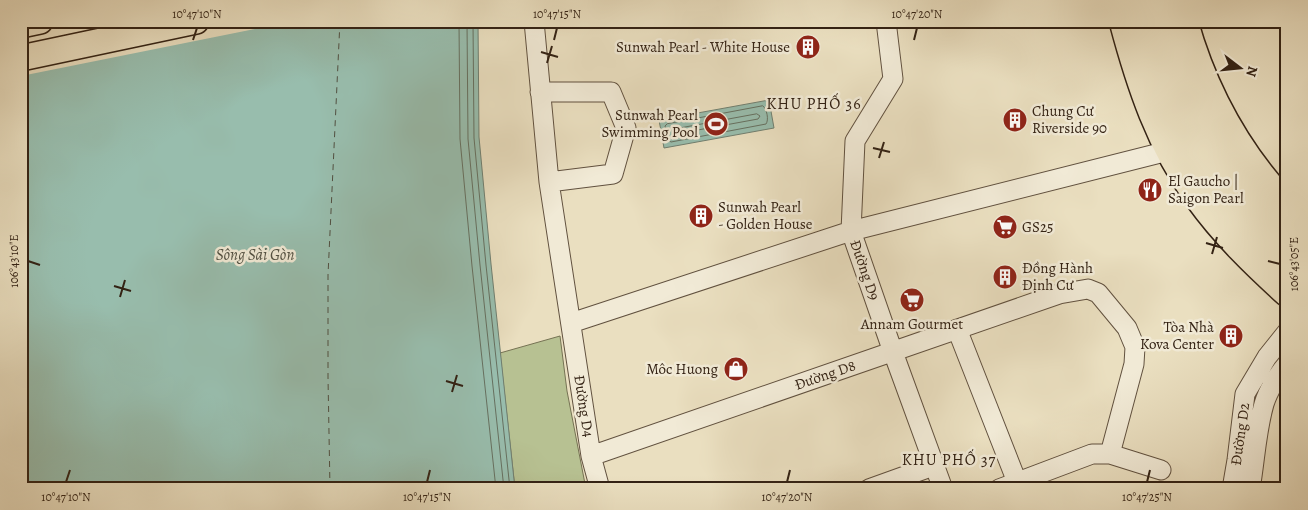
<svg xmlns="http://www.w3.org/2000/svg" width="1308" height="510" viewBox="0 0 1308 510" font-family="Alegreya,serif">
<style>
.green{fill:#b7c192;stroke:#757253}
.water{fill:#98bdad;stroke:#707f70}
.pier{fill:#eadfc0}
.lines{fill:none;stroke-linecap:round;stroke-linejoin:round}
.shore{stroke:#667060;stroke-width:1}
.ferry{stroke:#515042;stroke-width:1;stroke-dasharray:6 5;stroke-linecap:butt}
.minor-casing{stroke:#61513f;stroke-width:21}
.major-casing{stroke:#332214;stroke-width:28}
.minor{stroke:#f1ead6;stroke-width:19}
.major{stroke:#eadfc0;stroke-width:25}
.ticks{fill:none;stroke:#332214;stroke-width:2}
.labels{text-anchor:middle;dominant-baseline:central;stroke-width:5;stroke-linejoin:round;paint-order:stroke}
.poi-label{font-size:15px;fill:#332214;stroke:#f1ead6;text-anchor:start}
.street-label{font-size:15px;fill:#332214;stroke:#f1ead6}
.neighbourhood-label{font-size:16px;letter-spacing:1px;fill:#332214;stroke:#f1ead6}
.water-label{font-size:16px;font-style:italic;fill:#515042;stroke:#f1ead6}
.neatline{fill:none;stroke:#332214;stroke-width:2}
.ticks-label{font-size:12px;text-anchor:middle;fill:#332214}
</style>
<rect width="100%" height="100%" fill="#eadfc0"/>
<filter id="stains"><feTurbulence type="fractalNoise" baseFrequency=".004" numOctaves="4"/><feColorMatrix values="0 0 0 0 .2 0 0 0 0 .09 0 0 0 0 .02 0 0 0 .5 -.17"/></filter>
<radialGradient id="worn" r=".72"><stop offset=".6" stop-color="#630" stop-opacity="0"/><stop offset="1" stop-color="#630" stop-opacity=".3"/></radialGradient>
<path class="green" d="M560 336 567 391 586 489H515L500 353Z"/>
<path class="water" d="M21 21H478L479 137 491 264 515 489H21Z
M769 100 774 128 664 148 659 120Z"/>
<path class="pier" d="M21 21H295L21 76Z"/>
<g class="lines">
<path class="shore" d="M459 21 460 139 472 266 496 489
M467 21 468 139 480 265 504 489
M473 21 474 138 486 265 510 489
M763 106C767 109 769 120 766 124L671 142 668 140 665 126 667 124Z
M757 114 760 116 758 119 676 134 673 132V130L675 129Z"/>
<path class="ferry" d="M21 439 28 489
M330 489 328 377V275L340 21"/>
<defs>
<path id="minor" d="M534 21 549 182 591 456 600 489
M886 21 893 79 855 141 851 231 893 352 943 489
M540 92H611L626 128 613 174 549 182
M571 323 851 231 1168 151
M957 329 1017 482
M591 456 1059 294 1088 289 1098 293 1127 328 1135 347 1134 364 1110 454
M869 489 933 466
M999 489 1092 454H1110L1161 470
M1232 489 1237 460 1245 394 1267 357 1287 332
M1250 489C1255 461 1256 432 1264 404 1268 391 1278 374 1287 364"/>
<path id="major" d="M1122 21C1139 85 1159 145 1198 199 1224 235 1255 265 1287 294
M1143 21C1157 91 1194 160 1239 215 1253 233 1270 249 1287 264
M1167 21 1176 56 1193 99 1209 133 1235 175 1259 206 1287 236
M1185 21C1204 89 1238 152 1287 204
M21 25 40 21
M21 58 196 21"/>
</defs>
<use href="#minor" class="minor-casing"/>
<use href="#major" class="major-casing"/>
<use href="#minor" class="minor"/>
<use href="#major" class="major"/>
</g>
<path class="ticks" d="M193 40 197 28M554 40 557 28M914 40 917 28M541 52 558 57M547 63 552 46M873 148 890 152M879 158 884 142M1206 243 1223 248M1212 254 1217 237M28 261 40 265M1268 261 1280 264M114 286 131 291M120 297 125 280M446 381 463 386M452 392 457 375M66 482 70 470M427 482 430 470M787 482 790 470M1147 482 1150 470"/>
<defs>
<symbol id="building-disc" viewBox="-11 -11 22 22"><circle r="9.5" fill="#8f2418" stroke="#f1ead6"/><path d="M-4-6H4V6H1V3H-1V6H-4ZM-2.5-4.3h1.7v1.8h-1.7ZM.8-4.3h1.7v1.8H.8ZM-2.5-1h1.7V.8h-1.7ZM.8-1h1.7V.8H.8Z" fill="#fff"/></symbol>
<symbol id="stadium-disc" viewBox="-11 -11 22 22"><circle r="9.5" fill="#8f2418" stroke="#f1ead6"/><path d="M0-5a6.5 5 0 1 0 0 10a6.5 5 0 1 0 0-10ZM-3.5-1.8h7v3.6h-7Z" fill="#fff"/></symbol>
<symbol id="restaurant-disc" viewBox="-11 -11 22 22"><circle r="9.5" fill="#8f2418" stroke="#f1ead6"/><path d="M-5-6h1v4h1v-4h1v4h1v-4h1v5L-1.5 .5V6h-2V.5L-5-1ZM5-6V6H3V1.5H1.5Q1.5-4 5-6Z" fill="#fff"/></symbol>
<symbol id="supermarket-disc" viewBox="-11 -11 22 22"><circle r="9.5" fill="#8f2418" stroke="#f1ead6"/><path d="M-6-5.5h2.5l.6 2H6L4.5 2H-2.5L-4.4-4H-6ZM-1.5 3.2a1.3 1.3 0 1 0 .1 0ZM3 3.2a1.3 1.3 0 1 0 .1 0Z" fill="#fff"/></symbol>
<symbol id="shop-disc" viewBox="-11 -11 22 22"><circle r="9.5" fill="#8f2418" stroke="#f1ead6"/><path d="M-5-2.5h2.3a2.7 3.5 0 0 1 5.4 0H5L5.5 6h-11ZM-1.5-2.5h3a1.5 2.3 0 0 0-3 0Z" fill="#fff"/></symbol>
</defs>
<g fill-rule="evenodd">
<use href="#building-disc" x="794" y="33" width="28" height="28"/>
<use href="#building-disc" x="1001" y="106" width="28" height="28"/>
<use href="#stadium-disc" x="702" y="110" width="28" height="28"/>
<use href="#restaurant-disc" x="1136" y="176" width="28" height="28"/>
<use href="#building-disc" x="687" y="202" width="28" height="28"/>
<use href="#supermarket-disc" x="991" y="213" width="28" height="28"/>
<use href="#building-disc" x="991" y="263" width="28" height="28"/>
<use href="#supermarket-disc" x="898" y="286" width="28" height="28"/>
<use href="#building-disc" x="1217" y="322" width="28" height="28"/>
<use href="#shop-disc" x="722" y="355" width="28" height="28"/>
</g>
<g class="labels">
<g class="poi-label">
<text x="790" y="47" text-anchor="end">Sunwah Pearl - White House</text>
<text x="1032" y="111">Chung Cư<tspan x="1032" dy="17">Riverside 90</tspan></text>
<text x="698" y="115" text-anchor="end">Sunwah Pearl<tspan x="698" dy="17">Swimming Pool</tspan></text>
<text x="1168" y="181">El Gaucho |<tspan x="1168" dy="17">Saigon Pearl</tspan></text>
<text x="718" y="207">Sunwah Pearl<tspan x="718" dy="17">- Golden House</tspan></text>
<text x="1022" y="227">GS25</text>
<text x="1022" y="268">Đồng Hành<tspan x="1022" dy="17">Định Cư</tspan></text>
<text x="912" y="324" text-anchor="middle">Annam Gourmet</text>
<text x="1214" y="327" text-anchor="end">Tòa Nhà<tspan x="1214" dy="17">Kova Center</tspan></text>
<text x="718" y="369" text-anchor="end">Môc Huong</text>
</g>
<g class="street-label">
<text transform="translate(865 270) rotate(71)">Đường D9</text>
<text transform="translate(825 375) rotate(-19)">Đường D8</text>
<text transform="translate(584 406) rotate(81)">Đường D4</text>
<text transform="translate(1240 434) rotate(-82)">Đường D2</text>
</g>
<g class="neighbourhood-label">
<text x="814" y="104">KHU PHỐ 36</text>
<text x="949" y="460">KHU PHỐ 37</text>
</g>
<g class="water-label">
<text x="255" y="255">Sông Sài Gòn</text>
</g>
</g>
<rect width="1308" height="510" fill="none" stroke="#eadfc0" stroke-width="55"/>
<g transform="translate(1240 68) rotate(106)" stroke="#f1ead6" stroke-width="4" paint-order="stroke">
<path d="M0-4L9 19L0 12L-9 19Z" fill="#332214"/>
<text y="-8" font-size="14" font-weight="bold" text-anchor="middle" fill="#332214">N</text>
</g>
<rect x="28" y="28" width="1252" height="454" class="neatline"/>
<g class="ticks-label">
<text x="197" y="18">10°47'10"N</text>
<text x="557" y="18">10°47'15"N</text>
<text x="917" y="18">10°47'20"N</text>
<text transform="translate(14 261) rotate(-90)" y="4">106°43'10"E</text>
<text transform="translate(1294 264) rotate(-90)" y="4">106°43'05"E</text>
<text x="66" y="501">10°47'10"N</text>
<text x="427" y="501">10°47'15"N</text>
<text x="787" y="501">10°47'20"N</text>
<text x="1147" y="501">10°47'25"N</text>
</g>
<rect width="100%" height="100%" filter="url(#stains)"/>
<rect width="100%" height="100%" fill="url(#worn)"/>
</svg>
